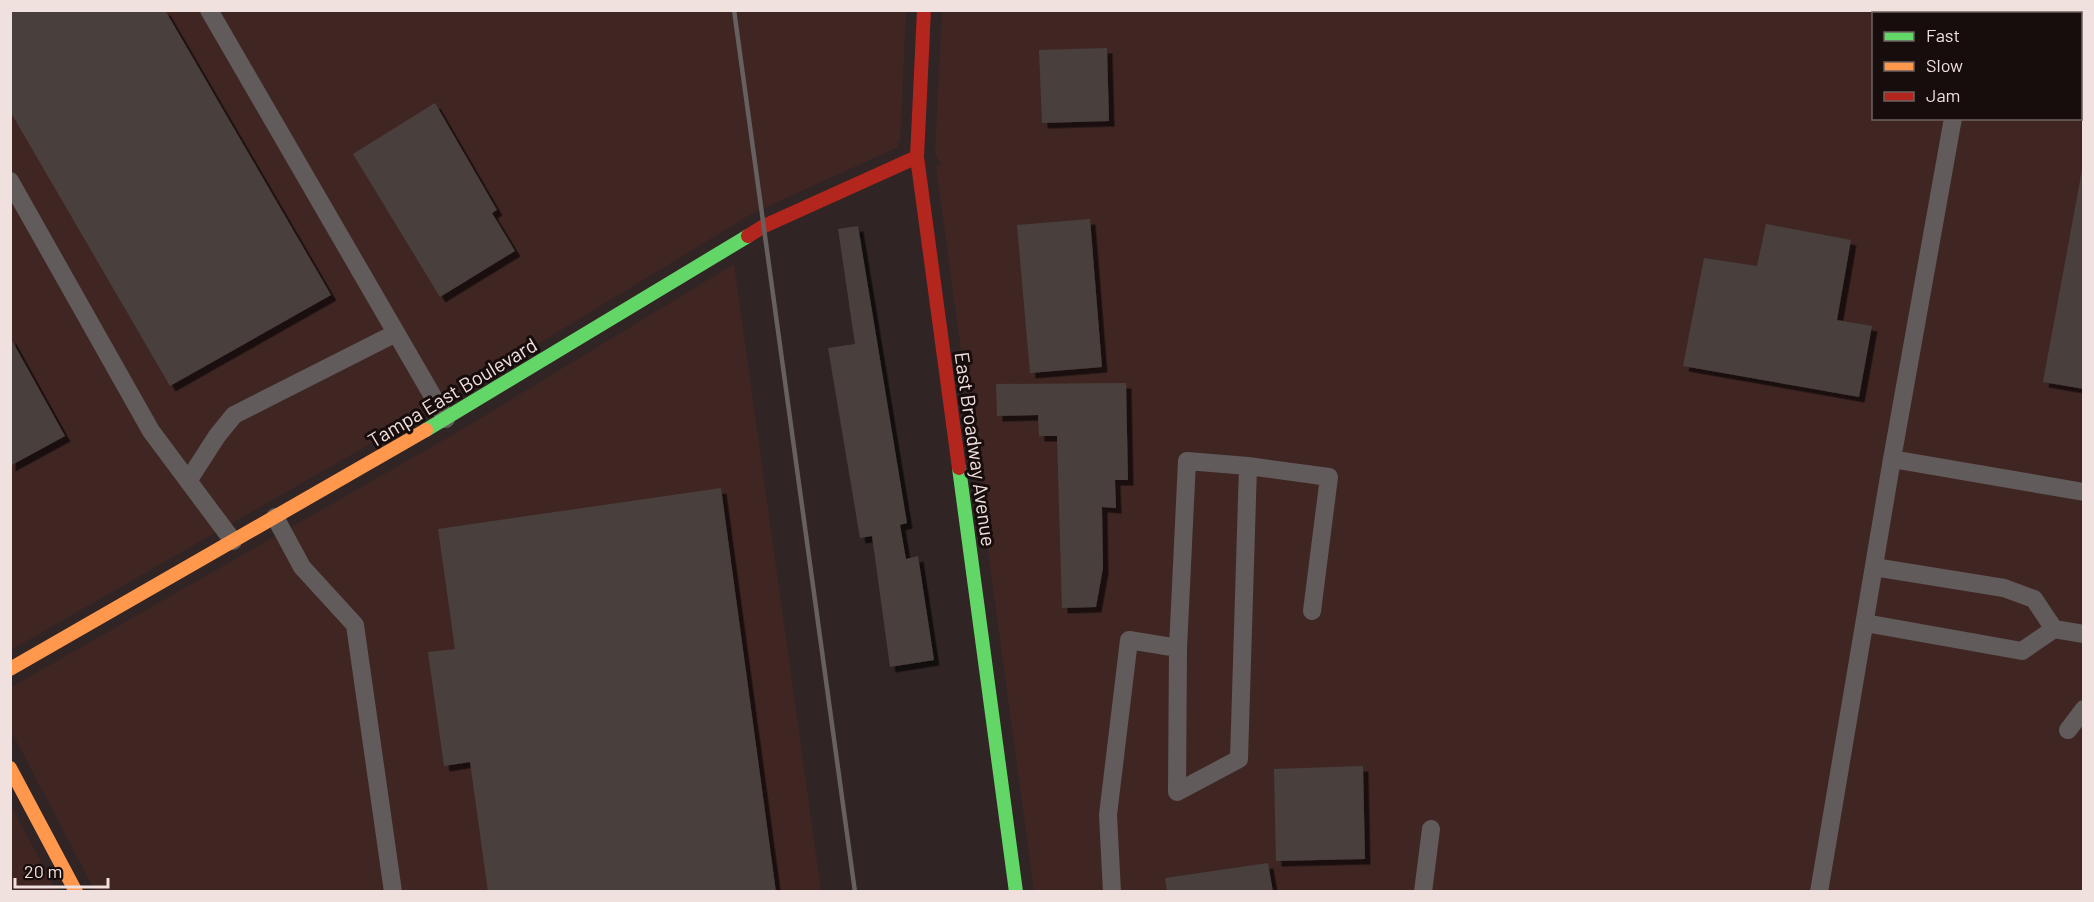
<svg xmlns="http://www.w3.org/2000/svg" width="2094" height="902" viewBox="0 0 2094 902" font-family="Barlow,sans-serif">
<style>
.built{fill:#402623;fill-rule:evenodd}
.building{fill:#493f3e;filter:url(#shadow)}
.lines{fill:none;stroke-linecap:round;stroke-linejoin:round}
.lane{stroke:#615b5b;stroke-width:18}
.fast{stroke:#63d668;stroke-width:14}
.slow{stroke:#ff974d;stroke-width:14}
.jam{stroke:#b3261e;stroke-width:14}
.rail{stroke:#676060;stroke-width:4.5}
.labels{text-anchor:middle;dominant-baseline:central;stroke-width:6;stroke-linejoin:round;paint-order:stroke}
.street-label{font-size:20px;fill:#f0e0de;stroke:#170d0c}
</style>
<defs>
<filter id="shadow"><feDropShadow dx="5.5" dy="5.5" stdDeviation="0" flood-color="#0009"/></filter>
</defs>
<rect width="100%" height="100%" fill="#302424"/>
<path class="built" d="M11 11H906L900 142H897L898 147 753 213 436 406 11 650Z
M942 11H2083V891H1034L936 166 941 164 935 154ZM1874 14H2080V118H1874Z
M734 264 821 891H95L11 731 10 688 456 433Z
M10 805H11L56 891H11Z"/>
<path class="building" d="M10 10H165L331 295 170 386 10 111Z
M1107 48 1109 121 1042 123 1039 50Z
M435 103 497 210 492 213 515 251 440 297 353 154Z
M2082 170H2084V389L2043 382Z
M1090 219 1102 367 1030 373 1017 225Z
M1766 224 1851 240 1837 320 1872 326 1859 397 1683 366 1704 258 1757 266Z
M858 226 907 523 900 525 906 559 918 556 934 660 890 667 872 536 860 538 828 348 855 344 838 229Z
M10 337 65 436 10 466Z
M1126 383 1128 480H1115L1116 508 1102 507 1103 568 1096 607 1062 608 1057 436H1039L1038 415 997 416 996 384Z
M721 488 776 892H488L470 762 444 766 428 652 455 649 438 529Z
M1363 766 1365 859 1276 861 1274 769Z
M1268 863 1273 892H1167L1165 878Z"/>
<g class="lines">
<path class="lane" d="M209 10 446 419
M1972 14 1973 10
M10 181 151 431 233 541
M1892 459 2084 492
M188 481 217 436 234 415 396 333
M275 517 302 567 355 625 393 892
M1874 567 2004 588 2034 599 2054 629
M1865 623 2022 651 2054 629 2084 634
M1178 648 1187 461 1248 466
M2068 730 2084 709
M1112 892 1108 815 1129 640 1178 648 1177 792 1239 759 1248 466 1329 477 1312 611
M1423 892 1431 829
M1819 892 1892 459 1953 118"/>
<path class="fast" d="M426 430 748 236
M959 468 1016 892"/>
<path class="slow" d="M10 669 426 430
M10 768 76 892"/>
<path class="jam" d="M924 10 917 157 959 468
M748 236 764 226 917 157"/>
<path class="rail" d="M734 10 855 892"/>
</g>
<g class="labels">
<g class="street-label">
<text transform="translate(452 392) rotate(-31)">Tampa East Boulevard</text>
<text transform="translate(976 449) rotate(82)">East Broadway Avenue</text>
</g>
</g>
<rect width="2094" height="902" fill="none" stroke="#f0e0de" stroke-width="24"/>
<rect x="1872" y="12" width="210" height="108" fill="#170d0c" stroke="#6e6160" stroke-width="1.5"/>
<rect x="1884" y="32" width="30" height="9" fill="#63d668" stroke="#6e6160" stroke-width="1.5"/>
<text x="1926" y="42" font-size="18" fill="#f0e0de">Fast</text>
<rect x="1884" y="62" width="30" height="9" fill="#ff974d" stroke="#6e6160" stroke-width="1.5"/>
<text x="1926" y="72" font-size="18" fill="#f0e0de">Slow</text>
<rect x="1884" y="92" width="30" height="9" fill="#b3261e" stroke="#6e6160" stroke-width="1.5"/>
<text x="1926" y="102" font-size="18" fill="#f0e0de">Jam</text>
<path d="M15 878v9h93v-9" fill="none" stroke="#f0e0de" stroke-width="3"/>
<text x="24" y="878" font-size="18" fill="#f0e0de" stroke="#170d0c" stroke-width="4.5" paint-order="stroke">20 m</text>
</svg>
